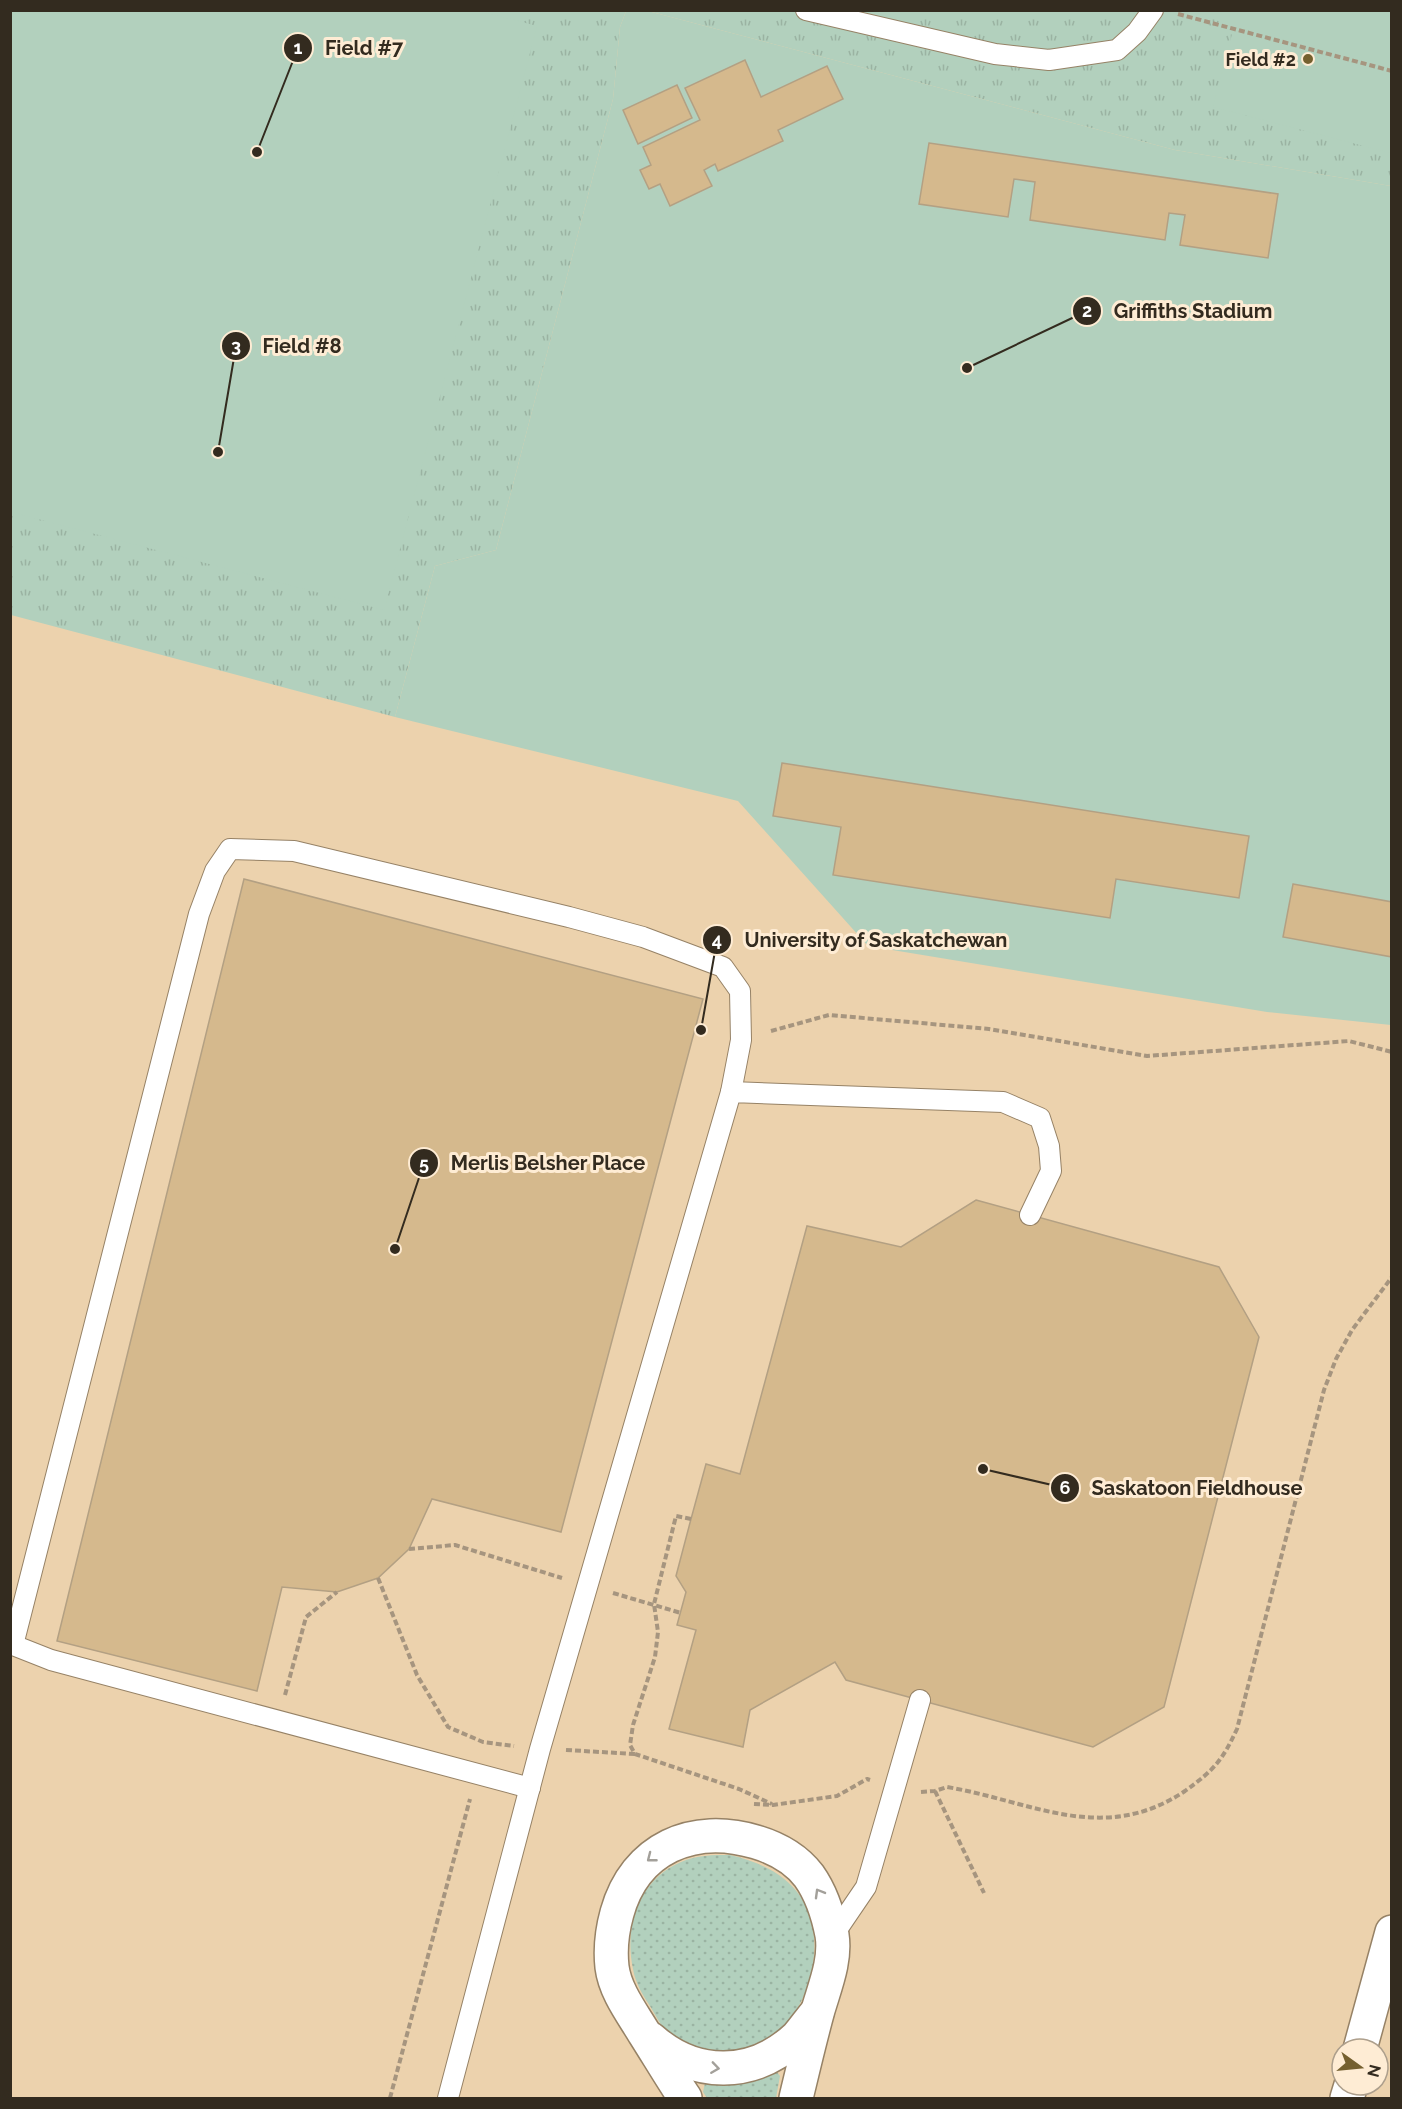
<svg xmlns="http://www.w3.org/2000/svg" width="1402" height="2109" font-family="Raleway,sans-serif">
	<defs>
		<pattern id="grass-dots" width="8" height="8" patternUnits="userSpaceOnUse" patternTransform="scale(1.5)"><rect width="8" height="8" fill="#b2d0bd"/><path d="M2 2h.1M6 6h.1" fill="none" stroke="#9ab3a2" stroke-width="1.8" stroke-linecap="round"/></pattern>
		<pattern id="park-tufts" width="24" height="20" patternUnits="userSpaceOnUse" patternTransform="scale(1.5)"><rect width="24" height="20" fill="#b2d0bd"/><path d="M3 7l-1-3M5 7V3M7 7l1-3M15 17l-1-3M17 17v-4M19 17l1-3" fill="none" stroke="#9ab3a2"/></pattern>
	</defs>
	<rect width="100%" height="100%" fill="#f4dec0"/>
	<path fill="#ecd2ad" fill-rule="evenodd" d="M11,11H1391V2098H11ZM1342,2049H1378V2085H1342Z"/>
	<g fill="url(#grass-dots)">
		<path d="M730,1855C787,1868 822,1901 813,1964C810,1983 803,2002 791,2018C778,2036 757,2050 735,2052C728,2053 719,2055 712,2054C707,2054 700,2050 695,2048C688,2045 680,2043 674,2039C663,2030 657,2018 650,2006C643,1996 635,1982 633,1969C624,1927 638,1880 681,1862C696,1855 713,1855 730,1855Z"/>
		<polygon points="771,2071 777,2072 780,2076 776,2098 707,2098 703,2092 705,2083"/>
	</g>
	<g fill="url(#park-tufts)">
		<polygon points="10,11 626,11 620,27 613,99 496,550 435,566 395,717 11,615"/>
		<polygon points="648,11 1391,11 1391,186 1175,150"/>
	</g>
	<g fill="#b2d0bd">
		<polygon points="480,11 537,26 384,610 11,512 11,11"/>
		<polygon points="626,11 648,11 1175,150 1391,186 1391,1025 1267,1012 868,946 738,801 395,717 435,566 496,550 613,99 620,27"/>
		<polygon points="1238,11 1391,11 1391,153 1213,107"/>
	</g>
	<g fill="#d5b98d" stroke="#b3a083" stroke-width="1.5">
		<polygon points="745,60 761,97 827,66 843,99 778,130 783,141 718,171 715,164 704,170 712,186 670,206 660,184 649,189 640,170 651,165 643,147 700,120 685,88"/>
		<polygon points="677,85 692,118 638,144 623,110"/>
		<polygon points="929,143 1278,194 1268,258 1180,245 1185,215 1169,213 1165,240 1030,220 1035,182 1014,179 1008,217 919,204"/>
		<polygon points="782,763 1249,836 1239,898 1116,879 1110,918 833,875 841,827 773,816"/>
		<polygon points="244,879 703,999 561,1532 432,1499 409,1549 378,1578 337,1592 282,1587 257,1691 57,1641"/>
		<polygon points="1293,884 1392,902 1392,957 1283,937"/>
		<polygon points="976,1200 1219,1267 1259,1337 1164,1707 1093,1747 846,1680 835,1662 750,1710 743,1747 669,1729 696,1630 677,1625 686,1592 676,1576 691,1519 706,1464 740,1474 807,1226 901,1247"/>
	</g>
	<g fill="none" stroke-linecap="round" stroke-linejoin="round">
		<defs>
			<g id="service">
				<polyline points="806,10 995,54 1049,60 1117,50 1137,32 1153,10"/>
				<polyline points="530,1788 51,1660 13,1645 199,914 215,871 230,849 294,851 569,917 643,937 723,967 740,991 741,1040 731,1092"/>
				<polyline points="832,1937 866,1887 920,1700"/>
				<polyline points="448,2098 540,1749 731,1092 1003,1102 1040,1118 1049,1146 1051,1171 1030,1215"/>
			</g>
			<g id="minor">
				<path d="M651,2039C695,2078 753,2078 797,2037C804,2029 810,2020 817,2012"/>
				<polyline points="1360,2049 1392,1932"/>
				<path d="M685,2098C671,2077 658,2055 644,2033C632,2013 615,1991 612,1967C610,1949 612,1931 617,1913C635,1848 693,1823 756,1842C776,1848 796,1859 809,1876C821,1893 828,1914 832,1935C836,1960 825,1986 818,2010C810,2039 803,2069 796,2098"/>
				<polyline points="1347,2098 1351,2085"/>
			</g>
		</defs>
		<use href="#service" stroke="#968266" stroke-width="22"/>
		<use href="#minor" stroke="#968266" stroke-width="36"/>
		<g stroke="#a6957f" stroke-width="4" stroke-dasharray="6 3" stroke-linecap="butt">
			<polyline points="1178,14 1392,71"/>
			<polyline points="771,1031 829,1015 989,1029 1147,1056 1349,1041 1392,1052"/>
			<polyline points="691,1519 676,1516 654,1604 658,1632 655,1657 633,1725 630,1745 635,1754 739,1789 772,1804"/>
			<polyline points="409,1549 455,1545 562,1578"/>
			<polyline points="378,1578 417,1675 448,1727 483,1742 514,1746"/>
			<polyline points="613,1593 681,1613"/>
			<polyline points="285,1695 306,1617 337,1592"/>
			<polyline points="566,1750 635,1754"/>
			<polyline points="935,1791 984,1893"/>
			<path d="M921,1792L935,1791L947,1787C1031,1801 1103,1846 1185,1791C1214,1770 1222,1761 1237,1729L1324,1390L1336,1359L1352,1330L1392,1277"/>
			<polyline points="754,1804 773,1805 837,1796 867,1779 870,1780"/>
			<polyline points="390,2098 470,1799"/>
		</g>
		<use href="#service" stroke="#fff" stroke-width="20"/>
		<use href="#minor" stroke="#fff" stroke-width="33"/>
	</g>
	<defs><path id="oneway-chevron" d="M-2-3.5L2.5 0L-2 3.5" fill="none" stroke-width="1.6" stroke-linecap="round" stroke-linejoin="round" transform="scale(1.5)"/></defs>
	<g stroke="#a3a09a">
		<use href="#oneway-chevron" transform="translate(651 1858) rotate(142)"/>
		<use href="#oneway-chevron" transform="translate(819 1893) rotate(-120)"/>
		<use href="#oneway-chevron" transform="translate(715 2068) rotate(8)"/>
	</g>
	<circle fill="#75602f" stroke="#feecd4" stroke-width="2" cx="1308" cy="59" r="6"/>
	<g text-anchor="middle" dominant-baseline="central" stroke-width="6" stroke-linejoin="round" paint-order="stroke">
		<g font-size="18" font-weight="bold" fill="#332b1f" stroke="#feecd4" text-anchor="end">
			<text x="1296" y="59">Field #2</text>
		</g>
	</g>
	<path fill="none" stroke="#332b1f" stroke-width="2" d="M257 152L298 48M967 368L1087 311M218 452L236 346M701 1030L717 940M395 1249L424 1163M983 1469L1065 1488"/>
	<g fill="#332b1f" stroke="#feecd4" stroke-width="2">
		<circle cx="257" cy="152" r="6"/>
		<circle cx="967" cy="368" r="6"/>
		<circle cx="218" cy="452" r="6"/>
		<circle cx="701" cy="1030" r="6"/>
		<circle cx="395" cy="1249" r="6"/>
		<circle cx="983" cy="1469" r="6"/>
		<circle cx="298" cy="48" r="15"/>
		<circle cx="1087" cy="311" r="15"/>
		<circle cx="236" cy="346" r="15"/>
		<circle cx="717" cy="940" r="15"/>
		<circle cx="424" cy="1163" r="15"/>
		<circle cx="1065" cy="1488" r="15"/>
	</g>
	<g font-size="18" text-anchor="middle" font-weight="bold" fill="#fff">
		<text x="298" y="54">1</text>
		<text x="1087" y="317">2</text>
		<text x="236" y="352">3</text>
		<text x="717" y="946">4</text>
		<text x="424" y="1170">5</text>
		<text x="1065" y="1494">6</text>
	</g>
	<g font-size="20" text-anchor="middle" font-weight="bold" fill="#332b1f" stroke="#feecd4" stroke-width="6" stroke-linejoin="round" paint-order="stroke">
		<text x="364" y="55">Field #7</text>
		<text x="1193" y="318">Griffiths Stadium</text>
		<text x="302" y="353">Field #8</text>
		<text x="876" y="947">University of Saskatchewan</text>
		<text x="548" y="1170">Merlis Belsher Place</text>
		<text x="1197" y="1495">Saskatoon Fieldhouse</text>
	</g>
	<rect width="1402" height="2109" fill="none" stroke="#332b1f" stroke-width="24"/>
	<g transform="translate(1360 2067) rotate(105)"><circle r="28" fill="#feecd4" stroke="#ad9f8c" stroke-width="1.5"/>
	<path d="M0-4.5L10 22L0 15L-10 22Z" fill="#75602f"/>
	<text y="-9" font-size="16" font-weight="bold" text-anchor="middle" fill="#332b1f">N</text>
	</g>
</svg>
